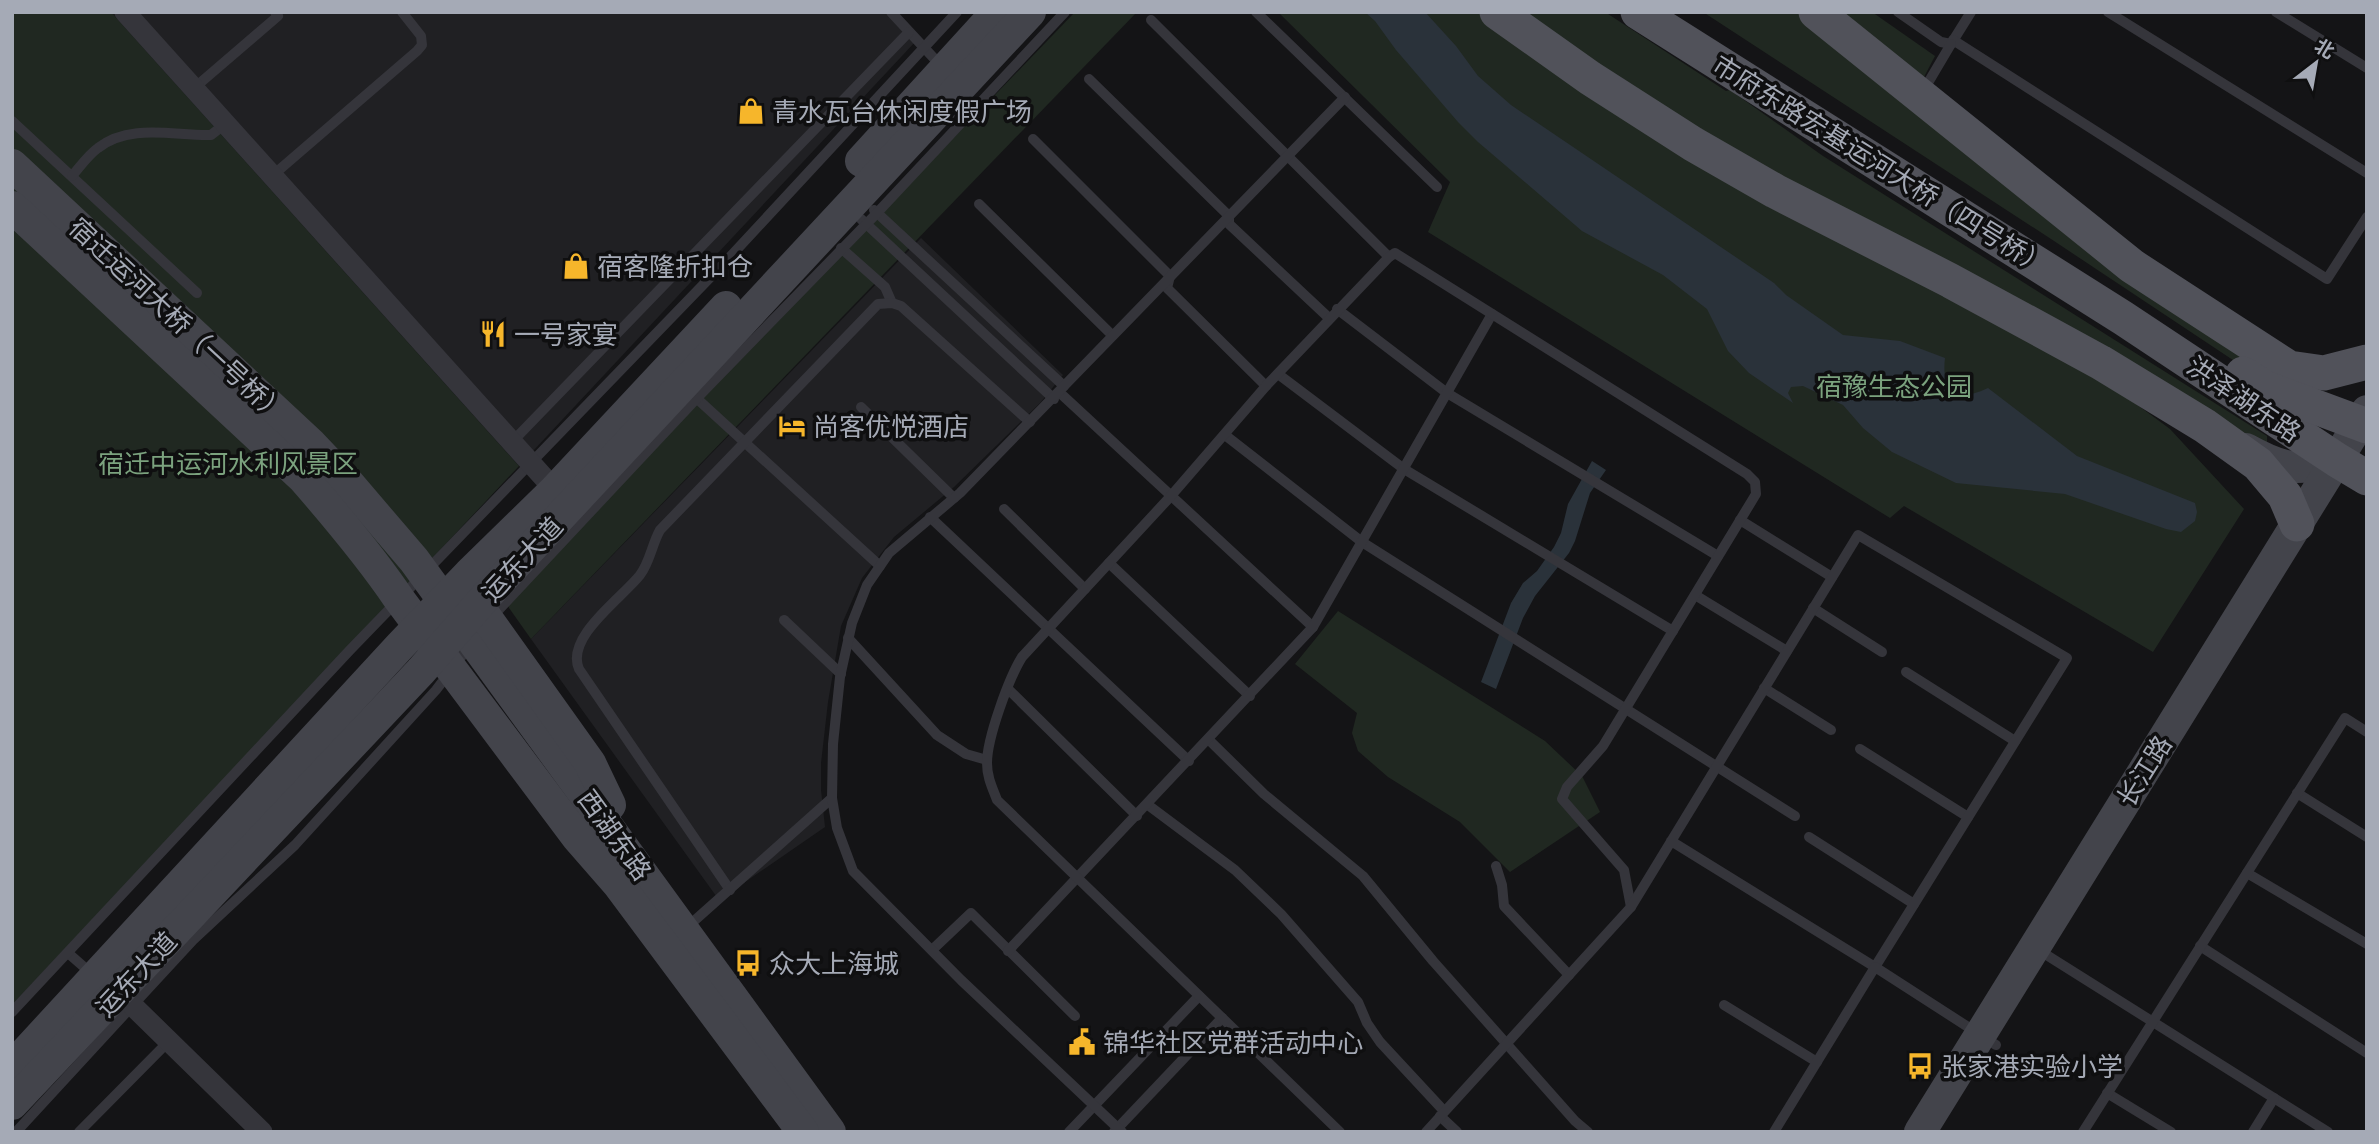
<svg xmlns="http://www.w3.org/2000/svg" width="2379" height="1144" font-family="'Titillium Web','Noto Sans SC',sans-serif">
	<rect width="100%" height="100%" fill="#141416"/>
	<g fill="#202023">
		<polygon points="111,12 886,12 915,42 519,466"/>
		<polygon points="921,238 1063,375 1040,403 954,487 894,537 862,578 841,626 828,702 821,763 821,790 825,827 719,900 531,639"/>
	</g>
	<g fill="#202821">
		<polygon points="12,12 111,12 519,466 12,1005"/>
		<polygon points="1075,12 1137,12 531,639 507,605 508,600"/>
		<polygon points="1278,12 1486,12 2086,367 2170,429 2244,509 2153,652 1904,506 1890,518 1428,232 1450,182"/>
		<polygon points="1514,12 1605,12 1726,91 1730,90 1823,156 2267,436 2267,442 2263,447 1764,177"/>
		<polygon points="1703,12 1801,12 2262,365 2269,384 2051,239"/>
		<polygon points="1834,12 1872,12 1935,56 1924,77"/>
		<polygon points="1338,611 1545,741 1582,776 1600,812 1510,872 1460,822 1388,777 1358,751 1352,733 1357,713 1295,664"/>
	</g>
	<g fill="#2a323a">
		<path d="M1365,12H1425L1456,46L1478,76L1511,105L1774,283L1786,295L1843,335L1900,341L1945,358C1941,393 1957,403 1988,388L2077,456L2195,503L2197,512L2195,521L2181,532L2166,529L2065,494L1956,483L1892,452L1863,428L1843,405L1803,386L1791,387L1788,393L1793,403L1749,373L1728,351L1707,309L1663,275L1582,231L1478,142L1458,122L1396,50L1375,21Z"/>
		<polygon points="1592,461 1606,470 1590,493 1575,541 1569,553 1535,596 1523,618 1496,689 1481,682 1511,603 1523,583 1537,571 1554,547 1561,533 1568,504"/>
	</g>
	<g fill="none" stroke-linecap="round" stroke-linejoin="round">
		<g stroke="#35353b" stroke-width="10">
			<polyline points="891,12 943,68"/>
			<polyline points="1256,12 1437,187"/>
			<polyline points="1898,12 1941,42 1951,44 1971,12"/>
			<polyline points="2108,12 2367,173"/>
			<polyline points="2276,12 2367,68"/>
			<polyline points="1151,20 1389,257"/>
			<polyline points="1953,40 2327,279 2367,217"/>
			<polyline points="1089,79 1229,216 1229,224 1329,318"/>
			<polyline points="193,89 278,16 275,12"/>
			<polyline points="1922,93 1951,44"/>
			<polyline points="12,121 197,293"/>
			<polyline points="1033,139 1170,276 1167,288 1266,386"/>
			<path d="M72,176C80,167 88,155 98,148C130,123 174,136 211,135L225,124"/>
			<polyline points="272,176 417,51 422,45 421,36 402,12"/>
			<polyline points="979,204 1112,335"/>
			<polyline points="874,210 1064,386"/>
			<polyline points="861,219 1054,399"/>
			<polyline points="841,248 885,287 892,303"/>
			<polyline points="1337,309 1447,393 1718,556"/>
			<polyline points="1278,374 1404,469 1673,631"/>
			<polyline points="1059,392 1313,627"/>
			<polyline points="693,395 880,566"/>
			<polyline points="861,407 954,498"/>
			<polyline points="1225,435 1362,542 1795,816"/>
			<polyline points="512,442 909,32"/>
			<polyline points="1004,509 1085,589"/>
			<polyline points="930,517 1189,761"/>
			<polyline points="1740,520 1832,577"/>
			<polyline points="1109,563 1250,696"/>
			<polyline points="1695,595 1787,651"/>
			<polyline points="1813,608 1882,652"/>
			<polyline points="492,617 697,398 877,213 1065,12"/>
			<polyline points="784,620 841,674"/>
			<polyline points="848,638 937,735 966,754 987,760"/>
			<polyline points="1906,672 2015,741"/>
			<polyline points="1764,688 1831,730"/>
			<polyline points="1008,689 1137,816"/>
			<polyline points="1209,740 1264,794 1363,876 1433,961 1575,1121 1588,1132"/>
			<polyline points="1860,749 1968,817"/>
			<polyline points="2297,793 2367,837"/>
			<polyline points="1148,805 1235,870 1281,914 1358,1002 1367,1023 1380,1042 1444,1111"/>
			<polyline points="1809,837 1914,904"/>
			<polyline points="1496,866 1502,885 1504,906 1569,975"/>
			<polyline points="2247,873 2367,944"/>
			<path d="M730,890L579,669C565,637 622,598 640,575C650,562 652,544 660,530L878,304L892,303L901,306L1030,422"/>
			<polyline points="685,929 832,798"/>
			<polyline points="2200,946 2367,1053"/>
			<polyline points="2037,949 2328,1132"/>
			<polyline points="932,950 971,913 1075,1016"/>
			<polyline points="1008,951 1313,627 1492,314"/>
			<polyline points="68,953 92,974"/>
			<polyline points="1724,1005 1817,1062"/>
			<polyline points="12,1012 350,650 729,258 957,12"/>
			<polyline points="2107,1093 2171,1132"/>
			<polyline points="1440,1116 1457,1132"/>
			<polyline points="16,1132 193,940 295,845 436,690 471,644"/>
			<polyline points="79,1132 169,1041"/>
			<polyline points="1069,1132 1199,996"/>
			<polyline points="1114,1132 1222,1018"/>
			<polyline points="1122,1132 961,980 853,871 837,828 832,798 833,744 840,677 852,623 867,585 889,553 960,493 1345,97"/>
			<path d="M1340,1132L997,800C992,787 987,777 987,763C987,738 1009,678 1022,657L1170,497L1266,386L1389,257L1395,253L1747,474L1755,482L1756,494L1603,746L1567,787L1562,799L1624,870L1631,907"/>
			<polyline points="1426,1132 1631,907 1858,535 2067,658 1875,967 1671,841"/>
			<polyline points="1774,1132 1875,967 1996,1045"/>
			<polyline points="2083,1132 2345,718 2367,732"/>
			<polyline points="2253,1132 2274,1098"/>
		</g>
		<g stroke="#35353b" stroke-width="21">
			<polyline points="125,12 555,490"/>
			<polyline points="133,1006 262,1132"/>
		</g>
		<g stroke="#43444b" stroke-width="32">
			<polyline points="861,161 997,12"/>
			<polyline points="12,165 311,444 349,484 414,560 830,1132"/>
			<path d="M12,207L303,478C337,517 370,556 399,599L577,837L618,884L803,1132"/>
			<path d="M2246,449C2284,470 2295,471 2337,460"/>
			<polyline points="478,606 590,763 610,805"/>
			<polyline points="12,1067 400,646 469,574 555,490 726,307"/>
			<polyline points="12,1104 421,671 489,593 1030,12"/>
			<polyline points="1920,1132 2367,411"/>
		</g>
		<g stroke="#51525a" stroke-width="35">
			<polyline points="1497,12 1590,78 1693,144 1775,191 1951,281 2100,362 2205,426 2258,464 2285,496 2297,524"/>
			<polyline points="1638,12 2123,318 2337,460 2367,478"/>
			<polyline points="1816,12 2132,266 2289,368 2324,373 2367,362"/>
			<polyline points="2243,374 2265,388 2367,426"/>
		</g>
	</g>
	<defs>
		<symbol id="shop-bare" viewBox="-9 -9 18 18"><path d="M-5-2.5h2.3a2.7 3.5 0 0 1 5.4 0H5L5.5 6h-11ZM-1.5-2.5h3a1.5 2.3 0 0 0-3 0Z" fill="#f6b62b" stroke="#0f0f10" stroke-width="2.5" paint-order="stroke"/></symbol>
		<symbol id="restaurant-bare" viewBox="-9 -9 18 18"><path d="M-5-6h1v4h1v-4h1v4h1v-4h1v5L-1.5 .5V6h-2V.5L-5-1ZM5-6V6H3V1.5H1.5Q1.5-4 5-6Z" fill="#f6b62b" stroke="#0f0f10" stroke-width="2.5" paint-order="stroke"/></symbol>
		<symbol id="hotel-bare" viewBox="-9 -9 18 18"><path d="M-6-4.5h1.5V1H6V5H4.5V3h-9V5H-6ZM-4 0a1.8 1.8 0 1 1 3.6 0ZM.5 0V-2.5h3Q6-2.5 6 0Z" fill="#f6b62b" stroke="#0f0f10" stroke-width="2.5" paint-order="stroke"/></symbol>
		<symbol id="bus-bare" viewBox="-9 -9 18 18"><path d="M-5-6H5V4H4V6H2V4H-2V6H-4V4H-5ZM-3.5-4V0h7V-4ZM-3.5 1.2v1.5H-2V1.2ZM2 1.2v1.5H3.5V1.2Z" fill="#f6b62b" stroke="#0f0f10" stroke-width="2.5" paint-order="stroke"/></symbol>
		<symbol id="civic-bare" viewBox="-9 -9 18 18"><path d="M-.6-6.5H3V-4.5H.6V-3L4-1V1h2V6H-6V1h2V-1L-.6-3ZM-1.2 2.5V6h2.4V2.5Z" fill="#f6b62b" stroke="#0f0f10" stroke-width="2.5" paint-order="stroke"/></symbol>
	</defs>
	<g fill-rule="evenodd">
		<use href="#shop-bare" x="732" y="92" width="38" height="38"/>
		<use href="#shop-bare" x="557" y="247" width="38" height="38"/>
		<use href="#restaurant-bare" x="474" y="315" width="38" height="38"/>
		<use href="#hotel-bare" x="773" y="407" width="38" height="38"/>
		<use href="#bus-bare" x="729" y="944" width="38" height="38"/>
		<use href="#civic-bare" x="1063" y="1023" width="38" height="38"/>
		<use href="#bus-bare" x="1901" y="1047" width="38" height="38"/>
	</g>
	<g text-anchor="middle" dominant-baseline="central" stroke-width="7" stroke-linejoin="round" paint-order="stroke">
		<g font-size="26" fill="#a5aab6" stroke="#0f0f10" text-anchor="start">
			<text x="772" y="111">青水瓦台休闲度假广场</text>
			<text x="597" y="266">宿客隆折扣仓</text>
			<text x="514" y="334">一号家宴</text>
			<text x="813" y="426">尚客优悦酒店</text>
			<text x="769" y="963">众大上海城</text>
			<text x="1103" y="1042">锦华社区党群活动中心</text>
			<text x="1941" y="1066">张家港实验小学</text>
		</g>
		<g font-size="26" fill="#a5aab6" stroke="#0f0f10">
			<text transform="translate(1881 165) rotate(32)">市府东路宏基运河大桥（四号桥）</text>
			<text transform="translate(178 320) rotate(43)">宿迁运河大桥（一号桥）</text>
			<text transform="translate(2244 399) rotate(34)">洪泽湖东路</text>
			<text transform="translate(522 559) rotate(-47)">运东大道</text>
			<text transform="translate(2144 771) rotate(-58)">长江路</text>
			<text transform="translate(615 835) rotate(54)">西湖东路</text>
			<text transform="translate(136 974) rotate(-47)">运东大道</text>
		</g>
		<g font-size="26" fill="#7ba27e" stroke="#0f0f10">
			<text x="1894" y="386">宿豫生态公园</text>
			<text x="228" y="463">宿迁中运河水利风景区</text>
		</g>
	</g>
	<rect width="2379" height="1144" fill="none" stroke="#a5aab6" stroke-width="28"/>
	<g transform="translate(2316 63) rotate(31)" stroke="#0f0f10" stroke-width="5" paint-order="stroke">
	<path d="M0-5L12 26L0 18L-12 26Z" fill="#a5aab6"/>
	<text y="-10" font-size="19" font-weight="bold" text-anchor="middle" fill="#a5aab6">北</text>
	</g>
</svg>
